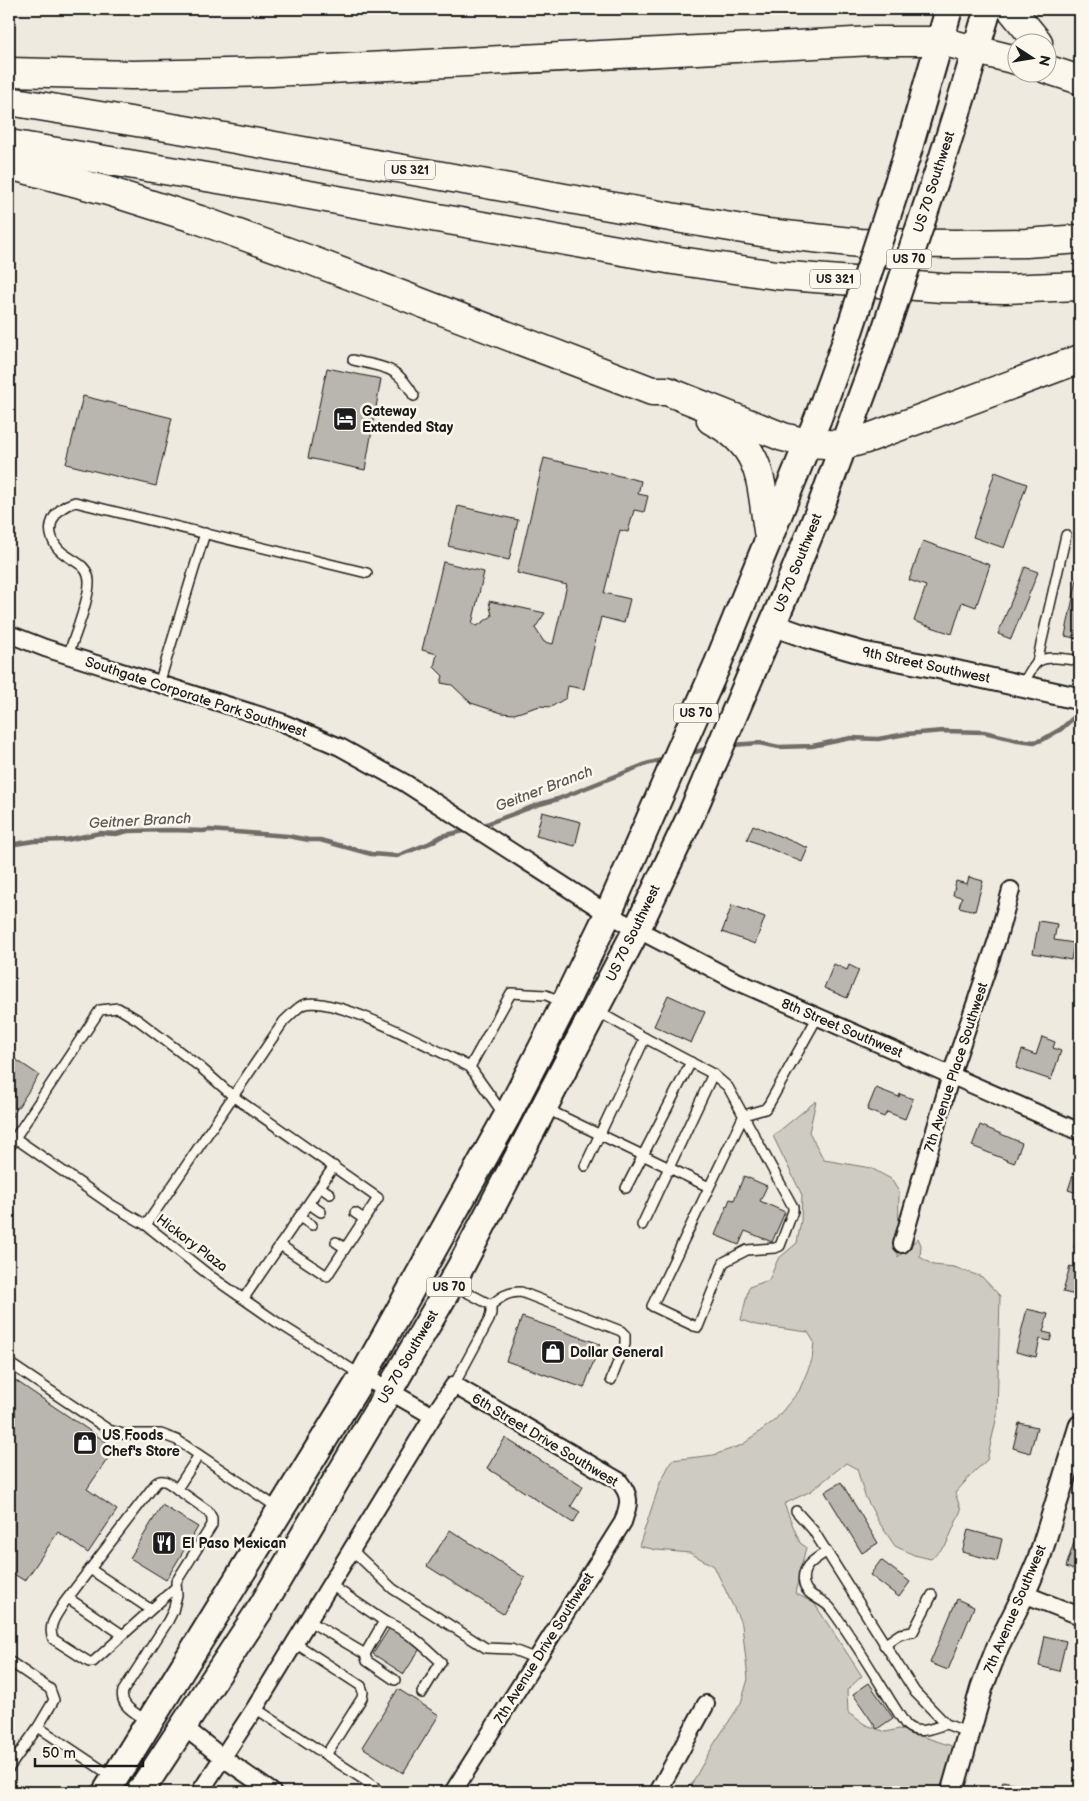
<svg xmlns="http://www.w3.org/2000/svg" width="1089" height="1801" font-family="'Balsamiq Sans',sans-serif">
	<rect width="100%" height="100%" fill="#eeeadf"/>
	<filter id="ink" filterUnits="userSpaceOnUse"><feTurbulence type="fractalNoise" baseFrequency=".02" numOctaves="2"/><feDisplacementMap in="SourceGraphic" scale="10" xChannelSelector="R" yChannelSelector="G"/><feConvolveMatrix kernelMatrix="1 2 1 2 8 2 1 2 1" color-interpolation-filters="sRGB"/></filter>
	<g filter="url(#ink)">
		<polygon fill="#ceccc2" stroke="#75746f" points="816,1101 809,1132 824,1160 871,1168 891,1179 899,1192 898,1257 918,1238 921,1245 920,1257 933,1265 954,1267 982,1277 1000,1296 997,1416 987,1460 974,1472 955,1493 961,1510 946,1545 931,1559 914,1555 895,1546 878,1521 865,1496 857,1469 846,1463 811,1491 784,1504 800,1543 806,1547 795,1593 814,1603 862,1676 847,1690 848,1713 866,1725 886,1732 899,1729 955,1747 943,1792 687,1792 714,1744 741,1703 748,1679 742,1625 714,1566 690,1553 657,1550 639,1546 660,1483 672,1460 714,1455 742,1445 775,1420 799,1391 812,1360 814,1342 808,1332 756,1325 741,1320 749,1287 769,1280 778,1259 797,1243 801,1221 802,1195 773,1136"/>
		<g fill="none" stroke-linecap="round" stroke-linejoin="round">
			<g stroke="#6f6d69" stroke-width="4.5">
				<polyline points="732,745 759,743 779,747 812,746 851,738 878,739 906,734 944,731 984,732 1018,740 1034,742 1042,740 1061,729 1080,712"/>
				<polyline points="688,754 709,748"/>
				<polyline points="481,826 540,804 558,799 646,764 666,759"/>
				<polyline points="9,845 34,841 66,840 100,833 116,834 128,831 171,830 203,831 209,830 288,836 309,840 320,840 371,854 397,856 430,843 442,836 468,830"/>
			</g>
		</g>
		<g fill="#b9b6af" stroke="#1c1c1c">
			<polygon points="327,368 381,379 365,470 308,458"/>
			<polygon points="83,396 172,418 156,486 66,464"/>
			<polygon points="544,458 641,481 638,494 648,496 644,512 634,510 628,532 620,530 604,593 630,599 624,623 601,617 584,689 568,686 566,698 551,707 540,706 514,714 502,713 471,703 452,685 441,683 443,676 434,667 437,654 422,650 443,562 484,572 472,624 477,626 492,616 489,601 545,613 535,628 544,642 553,644 567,585 517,573"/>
			<polygon points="995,472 1027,484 1004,548 973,537"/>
			<polygon points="458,506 518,520 509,560 448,546"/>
			<polygon points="923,541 990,565 976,607 962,602 952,634 914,621 926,586 909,580"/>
			<polygon points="1080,565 1080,639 1065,636"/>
			<polygon points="1025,567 1038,572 1011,639 998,634"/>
			<polygon points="542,812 581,822 575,846 536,836"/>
			<polygon points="753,825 808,848 802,862 747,839"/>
			<polygon points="969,877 983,881 975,911 959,907 962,897 953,895 956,881 967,884"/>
			<polygon points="732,905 765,917 755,944 722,932"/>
			<polygon points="1039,921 1057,924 1054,940 1074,943 1071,960 1033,953"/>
			<polygon points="834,964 847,970 849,965 859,970 847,998 824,988"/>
			<polygon points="668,995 705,1012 691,1043 654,1026"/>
			<polygon points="1042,1037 1055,1042 1053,1048 1061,1051 1051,1080 1016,1068 1022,1050 1036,1055"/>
			<polygon points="9,1055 39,1075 9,1121"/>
			<polygon points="876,1088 899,1097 900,1094 913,1099 905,1119 887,1112 884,1117 867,1110"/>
			<polygon points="980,1125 1022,1143 1014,1163 972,1146"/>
			<polygon points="1074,1172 1080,1174 1080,1194 1068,1190"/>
			<polygon points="744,1176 767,1186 760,1201 785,1212 772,1242 745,1231 739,1245 715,1235 730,1199 734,1200"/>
			<polygon points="1078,1230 1080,1230 1080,1249 1074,1248"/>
			<polygon points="1070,1266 1077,1268 1077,1270 1080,1271 1080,1296 1063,1292"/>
			<polygon points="1027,1309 1048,1314 1043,1332 1052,1334 1050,1341 1040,1339 1036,1357 1016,1352"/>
			<polygon points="522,1317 600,1344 584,1388 506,1361"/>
			<polygon points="9,1376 115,1448 87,1489 117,1510 88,1553 58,1532 25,1581 9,1571"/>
			<polygon points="1019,1423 1037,1427 1030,1453 1013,1448"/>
			<polygon points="505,1438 583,1487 571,1506 580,1512 573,1523 487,1468"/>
			<polygon points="841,1482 878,1543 862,1553 825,1492"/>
			<polygon points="162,1505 198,1527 166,1580 130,1558"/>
			<polygon points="450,1530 525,1578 503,1614 427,1566"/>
			<polygon points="968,1530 1002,1539 997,1561 962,1552"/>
			<polygon points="1075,1539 1080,1541 1080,1572 1066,1567"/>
			<polygon points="881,1560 910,1582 899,1597 870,1575"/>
			<polygon points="957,1599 974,1607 948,1670 930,1663"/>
			<polygon points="390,1627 421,1647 404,1674 373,1654"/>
			<polygon points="1045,1636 1066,1641 1059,1671 1039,1666"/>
			<polygon points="869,1683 893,1718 877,1729 853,1694"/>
			<polygon points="398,1689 439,1715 403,1773 362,1747"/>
			<polygon points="1003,1781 1022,1785 1020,1792 1000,1792"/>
		</g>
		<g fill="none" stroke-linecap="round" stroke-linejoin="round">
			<defs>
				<g id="service">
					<path d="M353,360C384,368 397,365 414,396"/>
					<path d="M68,655C74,638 90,598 89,581C88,561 65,560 56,546C43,526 55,508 75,502L367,573"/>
					<polyline points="1037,662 1066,535"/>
					<polyline points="159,684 205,533"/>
					<path d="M1022,685C1034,667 1033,657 1056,658C1065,659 1072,659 1080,661"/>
					<polyline points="597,1011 645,1038"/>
					<polyline points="547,1106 557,1114 709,1187"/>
					<polyline points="504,1115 470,1067 511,993 546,995 562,1002"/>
					<polyline points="15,1138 100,1010 118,1008 138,1020 200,1067 234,1097 378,1198 327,1276 280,1245"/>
					<polyline points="9,1148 15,1138 110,1204 146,1225 209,1275 278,1323 361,1375"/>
					<polyline points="585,1166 645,1038 713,1074 728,1087 793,1207 793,1211 780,1246 775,1248 747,1250 724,1262 698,1327 694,1326 652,1306 744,1115 765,1109 769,1104 817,1018"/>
					<polyline points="320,1187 330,1194"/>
					<polyline points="626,1188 691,1062"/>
					<polyline points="309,1204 321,1212"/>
					<polyline points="355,1213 364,1219"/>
					<polyline points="299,1217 312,1225"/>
					<path d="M146,1225L284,1021C290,1016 298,1006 305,1004C338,996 437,1051 470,1067"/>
					<polyline points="642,1225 713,1074"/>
					<polyline points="336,1242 345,1248"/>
					<polyline points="453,1285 491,1305 491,1313 489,1320 454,1385"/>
					<polyline points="244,1298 334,1166"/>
					<path d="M491,1305C501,1297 507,1292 521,1292L621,1331L625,1335V1344L611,1380"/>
					<polyline points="9,1363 109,1430 123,1434 161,1434 177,1440 278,1508"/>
					<polyline points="796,1511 813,1530 915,1692 946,1724 969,1733"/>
					<polyline points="352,1550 393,1589 486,1648 511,1649 537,1659"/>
					<path d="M826,1552C814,1560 800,1567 804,1584C807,1597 824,1599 831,1609C858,1645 881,1687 906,1725C918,1736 932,1728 946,1724"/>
					<polyline points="90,1569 150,1609"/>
					<path d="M176,1587L93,1662H89L53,1639C47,1625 57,1615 64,1603L156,1483C163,1477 170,1484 177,1489"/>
					<polyline points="68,1598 123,1635"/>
					<polyline points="309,1621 365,1654 384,1621 331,1585"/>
					<path d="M384,1621C407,1630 424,1646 441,1662L422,1693"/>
					<polyline points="295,1643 361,1686 363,1692 362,1698 326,1755 375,1787 377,1792"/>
					<polyline points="884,1645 900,1634 913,1632 932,1595"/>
					<polyline points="365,1654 367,1661 395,1680"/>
					<polyline points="9,1661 50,1689 54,1700 38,1727 9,1768"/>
					<polyline points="255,1708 326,1755"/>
					<path d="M147,1721C136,1713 119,1706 123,1691L168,1621L173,1611L177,1595L176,1582L212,1525V1518L208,1511L177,1489L199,1455"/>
					<polyline points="38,1727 113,1777"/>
				</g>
				<g id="minor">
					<polyline points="9,634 45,648 281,722 340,747 405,783 608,914 734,980 1080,1132"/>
					<polyline points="902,1244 951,1075 997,940 1011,890"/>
					<polyline points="363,1376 433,1416"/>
					<polyline points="1024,1594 1080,1616"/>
					<polyline points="184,1727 223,1758 272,1792"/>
					<path d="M200,1792L255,1708L433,1416L454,1385L619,1481C632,1497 629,1504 623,1522L453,1792"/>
					<polyline points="658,1792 706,1704"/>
				</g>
				<g id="tertiary">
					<polyline points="773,625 807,637 863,653 936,667 1080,699"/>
					<polyline points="952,1792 982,1687 998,1646 1024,1594 1039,1559 1080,1426"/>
				</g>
				<g id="primary">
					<polyline points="906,158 949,9"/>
					<polyline points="939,169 963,93 988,9"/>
					<polyline points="106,1792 363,1376 506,1118 565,1003 608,914 718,663 818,418 847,338"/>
					<polyline points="140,1792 261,1608 389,1391 461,1266 637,929 692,813 782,602 821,506 879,349"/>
				</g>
				<g id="motorway">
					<polyline points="1011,9 1038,42"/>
					<polyline points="1046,69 1080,80"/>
					<polyline points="9,72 132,75 271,72 873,41 940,41 1016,60"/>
					<polyline points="9,101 185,130 676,218 767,233 860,243 955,244 1026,243 1080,239"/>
					<polyline points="9,144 248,184 673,260 776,275 942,288 1005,289 1080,286"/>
					<polyline points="9,165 108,191 200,220 310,260 652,391 667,391 783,437 808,443 844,445 866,439 1080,359"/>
					<path d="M711,420C766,447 760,486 769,537"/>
				</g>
			</defs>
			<use href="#service" stroke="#1c1c1c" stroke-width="12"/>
			<use href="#minor" stroke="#1c1c1c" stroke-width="20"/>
			<use href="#tertiary" stroke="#1c1c1c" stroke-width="25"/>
			<use href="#primary" stroke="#1c1c1c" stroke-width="30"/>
			<use href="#motorway" stroke="#1c1c1c" stroke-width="31"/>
			<use href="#service" stroke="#fbf7ec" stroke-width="9"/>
			<use href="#minor" stroke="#fbf7ec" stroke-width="16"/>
			<use href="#tertiary" stroke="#fbf7ec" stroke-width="21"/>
			<use href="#primary" stroke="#fbf7ec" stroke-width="26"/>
			<use href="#motorway" stroke="#fbf7ec" stroke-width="28"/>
			<defs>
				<g id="primary-bridge">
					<polyline points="847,338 906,158"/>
					<polyline points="879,349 939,169"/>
				</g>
			</defs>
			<use href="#primary-bridge" stroke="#1c1c1c" stroke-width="30" stroke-linecap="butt"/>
			<use href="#primary-bridge" stroke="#fbf7ec" stroke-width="26"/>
		</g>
	</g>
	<defs>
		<symbol id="hotel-square" viewBox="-11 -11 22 22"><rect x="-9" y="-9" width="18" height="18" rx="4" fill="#1c1c1c" stroke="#fbf7ec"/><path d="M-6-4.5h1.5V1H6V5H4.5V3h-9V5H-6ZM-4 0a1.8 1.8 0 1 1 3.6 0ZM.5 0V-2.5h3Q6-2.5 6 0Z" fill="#fff"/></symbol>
		<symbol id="shop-square" viewBox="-11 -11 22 22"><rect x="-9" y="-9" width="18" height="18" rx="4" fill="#1c1c1c" stroke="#fbf7ec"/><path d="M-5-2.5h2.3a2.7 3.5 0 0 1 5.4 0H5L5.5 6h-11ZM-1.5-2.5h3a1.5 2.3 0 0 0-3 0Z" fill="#fff"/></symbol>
		<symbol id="restaurant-square" viewBox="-11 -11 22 22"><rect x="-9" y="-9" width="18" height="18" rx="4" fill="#1c1c1c" stroke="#fbf7ec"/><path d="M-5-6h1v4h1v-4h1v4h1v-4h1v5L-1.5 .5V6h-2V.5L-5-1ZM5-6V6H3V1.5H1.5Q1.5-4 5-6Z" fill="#fff"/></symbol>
	</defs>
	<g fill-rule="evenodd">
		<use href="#hotel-square" x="331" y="405" width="28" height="28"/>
		<use href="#shop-square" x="539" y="1338" width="28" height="28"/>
		<use href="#shop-square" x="71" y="1429" width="28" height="28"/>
		<use href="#restaurant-square" x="150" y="1529" width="28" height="28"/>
	</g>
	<g text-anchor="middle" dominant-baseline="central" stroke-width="5" stroke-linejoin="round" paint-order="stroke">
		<g fill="#fbf7ec" stroke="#5f5e5a" stroke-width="1">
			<rect x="385" y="160.5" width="50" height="19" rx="4"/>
			<rect x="886.5" y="249.5" width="45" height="19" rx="4"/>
			<rect x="810" y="269.5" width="50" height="19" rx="4"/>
			<rect x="673.5" y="703.5" width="45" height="19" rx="4"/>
			<rect x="426.5" y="1277.5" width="45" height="19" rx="4"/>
		</g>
		<g font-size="12" font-weight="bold" fill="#1c1c1c">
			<text x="410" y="170">US 321</text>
			<text x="909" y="259">US 70</text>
			<text x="835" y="279">US 321</text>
			<text x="696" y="713">US 70</text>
			<text x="449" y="1287">US 70</text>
		</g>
		<g font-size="14" fill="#1c1c1c" stroke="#fbf7ec">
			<text transform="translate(934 182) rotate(-72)">US 70 Southwest</text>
			<text transform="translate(798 563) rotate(-68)">US 70 Southwest</text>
			<text transform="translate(926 665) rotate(12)">9th Street Southwest</text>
			<text transform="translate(196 697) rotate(18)">Southgate Corporate Park Southwest</text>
			<text transform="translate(633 933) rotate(-64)">US 70 Southwest</text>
			<text transform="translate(842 1028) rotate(23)">8th Street Southwest</text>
			<text transform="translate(956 1067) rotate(-72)">7th Avenue Place Southwest</text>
			<text transform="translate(192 1243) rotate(37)">Hickory Plaza</text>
			<text transform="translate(408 1357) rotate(-60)">US 70 Southwest</text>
			<text transform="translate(545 1440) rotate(31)">6th Street Drive Southwest</text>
			<text transform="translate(1015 1609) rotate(-67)">7th Avenue Southwest</text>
			<text transform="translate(544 1648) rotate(-58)">7th Avenue Drive Southwest</text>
		</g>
		<g font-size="14" font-weight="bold" fill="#1c1c1c" stroke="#fbf7ec" text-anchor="start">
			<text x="362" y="411">Gateway<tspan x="362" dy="16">Extended Stay</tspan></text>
			<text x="570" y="1352">Dollar General</text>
			<text x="102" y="1435">US Foods<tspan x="102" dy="16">Chef's Store</tspan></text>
			<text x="182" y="1543">El Paso Mexican</text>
		</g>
		<g font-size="15" font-style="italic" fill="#5a5956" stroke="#fbf7ec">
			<text transform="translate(544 789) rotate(-21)">Geitner Branch</text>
			<text transform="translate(140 821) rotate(-3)">Geitner Branch</text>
		</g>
	</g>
	<rect width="1089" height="1801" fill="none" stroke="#fbf7ec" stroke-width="30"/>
	<rect x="15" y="15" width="1059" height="1771" fill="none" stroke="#1c1c1c" stroke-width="2" filter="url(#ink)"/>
	<g transform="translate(1032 58) rotate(102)"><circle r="24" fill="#fbf7ec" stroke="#a29f99"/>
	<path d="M0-4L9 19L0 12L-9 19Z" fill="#1c1c1c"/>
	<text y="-8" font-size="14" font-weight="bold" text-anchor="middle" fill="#1c1c1c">N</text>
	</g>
	<path d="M35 1758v8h108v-8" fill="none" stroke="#1c1c1c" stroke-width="2.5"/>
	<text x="42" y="1758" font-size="15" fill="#1c1c1c" stroke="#fbf7ec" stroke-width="4" paint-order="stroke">50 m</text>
</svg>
